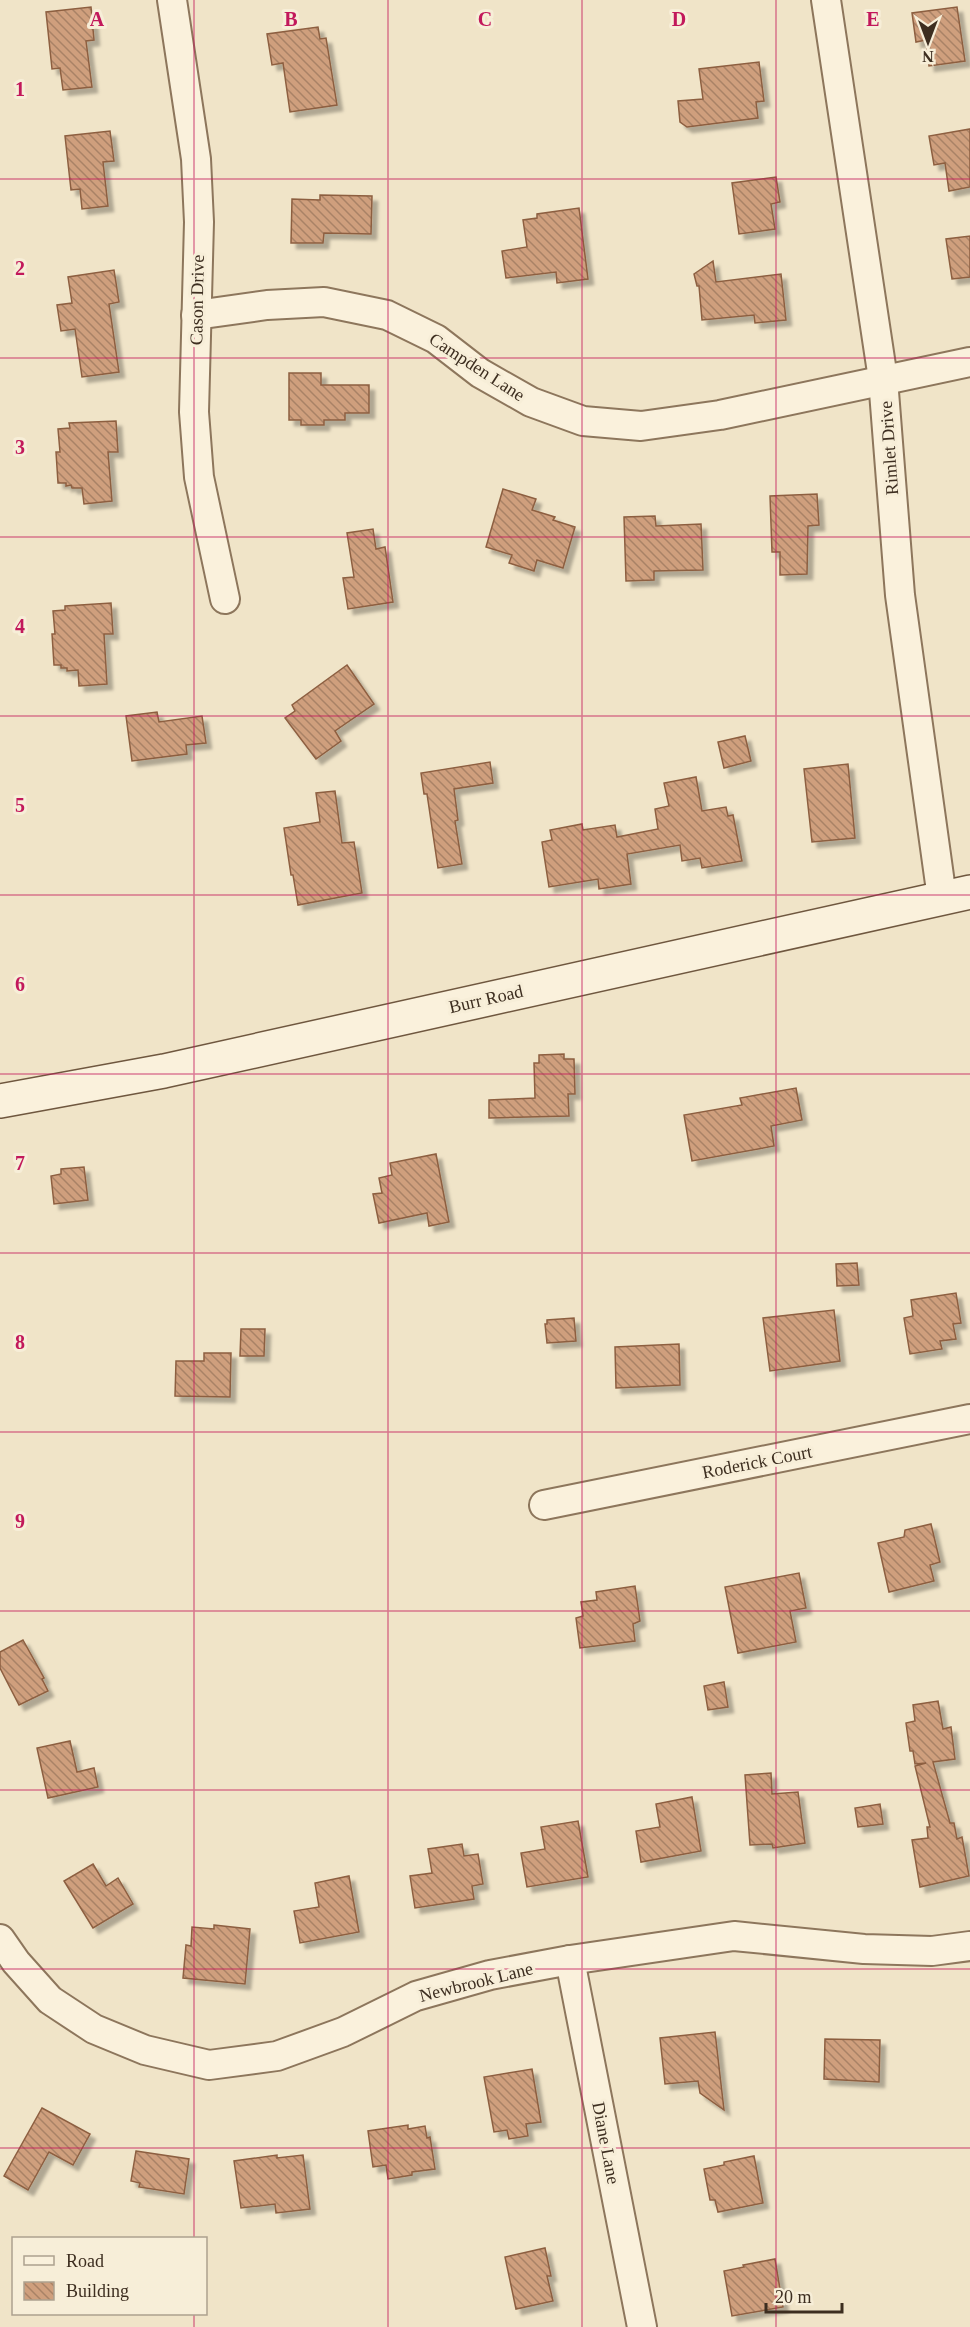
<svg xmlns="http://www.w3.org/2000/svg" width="970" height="2327" font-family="Georgia,serif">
	<defs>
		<pattern id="building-back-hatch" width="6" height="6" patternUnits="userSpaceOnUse" patternTransform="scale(1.5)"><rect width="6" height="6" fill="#cf9f7d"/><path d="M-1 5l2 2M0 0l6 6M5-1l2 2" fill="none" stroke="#a98266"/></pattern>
		<filter id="shadow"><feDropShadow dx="5.5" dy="5.5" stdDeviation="1.5" flood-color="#0004"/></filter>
	</defs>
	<rect width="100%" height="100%" fill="#f0e4c8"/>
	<g fill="url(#building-back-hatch)" stroke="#8d5f41" stroke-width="1.5" filter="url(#shadow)">
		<polygon points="91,7 94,40 86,41 92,87 63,90 60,68 52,69 46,12"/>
		<polygon points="957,7 965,61 929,66 926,40 916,42 912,13"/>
		<polygon points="318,27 320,39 326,38 337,105 290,112 283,63 272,65 267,34"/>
		<polygon points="759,62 764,101 756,102 758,118 687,127 680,122 678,101 703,99 699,69"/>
		<polygon points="970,129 970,187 949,191 945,163 934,165 929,136"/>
		<polygon points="110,131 114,161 103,162 108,206 82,209 80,189 71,190 65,136"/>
		<polygon points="776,177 780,202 771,204 775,229 739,234 732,183"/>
		<polygon points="320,195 372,196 371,234 324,233 323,243 291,243 292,199 320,200"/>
		<polygon points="579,208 588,279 557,283 556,272 506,278 502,251 527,247 523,220 537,218 537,214"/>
		<polygon points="970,236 970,277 952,279 946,239"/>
		<polygon points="713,261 716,282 781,274 786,320 755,323 754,315 702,320 699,286 697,286 694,274"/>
		<polygon points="114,270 119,302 109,304 119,372 82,377 75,329 61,331 57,305 72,303 68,277"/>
		<polygon points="289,373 321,373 321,385 369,385 369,413 345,413 345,420 324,420 324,425 301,425 301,420 289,420"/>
		<polygon points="116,421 118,452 108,452 112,501 84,504 82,488 72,488 71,485 66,486 66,483 58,483 56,452 60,452 58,429 70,428 69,423"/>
		<polygon points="503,489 536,499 532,510 555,517 553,520 575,527 563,568 537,560 534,571 509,563 512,555 486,547"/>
		<polygon points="817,494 819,525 808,526 807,574 780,575 780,552 772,552 770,496"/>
		<polygon points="655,516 656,526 701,524 703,570 654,571 654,580 626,581 624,517"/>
		<polygon points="373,529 376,549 385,547 393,602 348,609 343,578 354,577 347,533"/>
		<polygon points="111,603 113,634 104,634 107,684 79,686 78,670 67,671 67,668 61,668 61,665 54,665 52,634 55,634 53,611 65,610 65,606"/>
		<polygon points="347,665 374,704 335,731 341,741 316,759 285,718 295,711 292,705"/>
		<polygon points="157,712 159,722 202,716 206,743 186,745 187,754 132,761 126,716"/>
		<polygon points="745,736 751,761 724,768 718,742"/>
		<polygon points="490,762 493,783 454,789 458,820 455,821 462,864 438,868 427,794 424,794 421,773"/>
		<polygon points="848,764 855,838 812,842 804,769"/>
		<polygon points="696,777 702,811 726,807 728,816 733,815 742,861 702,868 700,858 682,861 680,845 627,854 631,884 599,889 598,879 549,887 542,842 552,840 550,830 582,824 583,830 615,825 617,837 658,829 655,809 669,806 664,783"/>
		<polygon points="335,791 342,843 354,842 362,893 298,905 293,875 291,875 284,828 320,822 316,793"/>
		<polygon points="564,1054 564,1059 574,1059 575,1094 568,1094 569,1116 489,1118 489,1100 535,1098 534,1063 539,1063 539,1055"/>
		<polygon points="796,1088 802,1120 771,1126 774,1146 692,1161 684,1115 742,1105 740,1098"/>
		<polygon points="436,1154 449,1222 429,1226 427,1213 379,1223 373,1194 382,1193 379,1178 392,1175 390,1163"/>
		<polygon points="84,1167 88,1200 54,1204 51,1176 61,1174 61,1169"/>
		<polygon points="857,1263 859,1285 837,1286 836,1264"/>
		<polygon points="956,1293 961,1323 953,1324 956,1339 940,1341 942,1349 910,1354 904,1318 913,1316 911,1300"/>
		<polygon points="834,1310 840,1361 770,1371 763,1318"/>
		<polygon points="574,1318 576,1341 547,1343 545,1324 547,1324 547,1320"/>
		<polygon points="241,1329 265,1329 264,1356 240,1356"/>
		<polygon points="679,1344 680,1385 616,1388 615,1347"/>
		<polygon points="204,1353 231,1353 230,1397 175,1396 176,1361 204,1361"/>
		<polygon points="931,1524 940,1562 930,1565 934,1581 889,1592 878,1543 904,1537 905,1530"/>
		<polygon points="799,1573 806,1608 790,1611 796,1642 738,1653 725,1587"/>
		<polygon points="635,1586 640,1621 633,1624 635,1641 580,1648 576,1618 583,1616 581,1602 597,1600 596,1592"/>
		<polygon points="23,1640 44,1678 42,1679 48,1691 19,1705 0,1668 0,1652"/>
		<polygon points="724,1682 728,1707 708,1710 704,1686"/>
		<polygon points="938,1701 943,1729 951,1727 955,1759 933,1762 950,1823 954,1823 957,1839 962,1837 969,1876 920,1887 912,1840 928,1838 927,1827 930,1827 915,1766 926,1763 915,1764 913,1751 910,1751 906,1723 915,1721 913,1705"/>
		<polygon points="70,1741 77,1772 94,1768 98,1787 48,1798 37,1748"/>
		<polygon points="771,1773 772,1794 798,1792 805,1843 773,1848 772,1844 750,1845 745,1775"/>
		<polygon points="692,1797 701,1851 641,1862 636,1831 660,1827 656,1804"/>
		<polygon points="880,1804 883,1824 858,1827 855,1808"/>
		<polygon points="578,1821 588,1877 527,1887 521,1853 545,1849 541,1827"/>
		<polygon points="462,1844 464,1856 478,1854 483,1884 472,1886 474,1899 415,1908 410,1876 432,1873 428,1849"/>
		<polygon points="93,1864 106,1886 118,1878 133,1904 93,1928 64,1881"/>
		<polygon points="349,1876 359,1932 300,1943 294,1911 319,1907 315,1883"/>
		<polygon points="214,1925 250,1929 245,1984 183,1978 186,1945 191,1946 192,1927 214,1929"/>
		<polygon points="715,2032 724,2110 700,2093 698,2081 665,2084 660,2038"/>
		<polygon points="825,2039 880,2040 879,2082 824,2079"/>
		<polygon points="532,2069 541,2122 526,2124 528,2136 509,2139 507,2130 494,2132 484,2077"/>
		<polygon points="42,2108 90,2134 73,2165 49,2152 28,2190 4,2176"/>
		<polygon points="408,2125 408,2129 425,2126 427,2138 430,2137 435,2169 412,2172 412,2175 388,2179 386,2165 373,2167 368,2131"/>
		<polygon points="136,2151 189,2159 184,2194 139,2187 140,2183 131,2181"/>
		<polygon points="277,2155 277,2158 303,2155 310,2209 276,2213 275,2204 241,2208 234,2161"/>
		<polygon points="754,2156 763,2203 718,2212 715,2200 710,2200 704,2169 724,2165 724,2162"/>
		<polygon points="545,2248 551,2276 547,2276 553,2301 516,2309 505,2257"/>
		<polygon points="775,2259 783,2307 732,2316 724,2271 744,2267 743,2265"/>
	</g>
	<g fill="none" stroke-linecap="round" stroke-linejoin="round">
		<defs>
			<g id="street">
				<polyline points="172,0 196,159 199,222 194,412 199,477 225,599"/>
				<polyline points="826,0 883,379 900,595 942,898"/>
				<polyline points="196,315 267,305 324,302 387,315 436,339 480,373 531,402 583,421 641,426 720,415 970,362"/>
				<polyline points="544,1505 970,1419"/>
				<polyline points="0,1939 16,1962 50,2000 94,2029 145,2050 209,2065 277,2056 343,2032 416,1996 490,1975 570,1960 734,1936 864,1949 932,1951 970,1946"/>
				<polyline points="570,1960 642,2327"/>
			</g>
			<polyline id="secondary" points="0,1101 164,1071 970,892"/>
		</defs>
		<use href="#street" stroke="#8d765c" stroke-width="32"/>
		<use href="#secondary" stroke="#6f573f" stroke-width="36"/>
		<use href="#street" stroke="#faf1dc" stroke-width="28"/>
		<use href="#secondary" stroke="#faf1dc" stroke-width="33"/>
	</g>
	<path fill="none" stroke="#c2185b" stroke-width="1.5" stroke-opacity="0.55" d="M194,0V2238M388,0V2327M582,0V2327M776,0V2327M0,179H970M0,358H970M0,537H970M0,716H970M0,895H970M0,1074H970M0,1253H970M0,1432H970M0,1611H970M0,1790H970M0,1969H970M0,2148H970M194,2314V2327"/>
	<g text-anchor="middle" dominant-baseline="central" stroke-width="6" stroke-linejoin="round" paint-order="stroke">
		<g font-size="18" fill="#3d2e20" stroke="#f7eed8">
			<text transform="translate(197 300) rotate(-89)">Cason Drive</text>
			<text transform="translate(477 367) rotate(33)">Campden Lane</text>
			<text transform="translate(889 448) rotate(-94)">Rimlet Drive</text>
			<text transform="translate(486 999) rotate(-13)">Burr Road</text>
			<text transform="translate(757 1462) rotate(-11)">Roderick Court</text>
			<text transform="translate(476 1982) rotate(-14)">Newbrook Lane</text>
			<text transform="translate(606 2143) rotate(79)">Diane Lane</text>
		</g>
	</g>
	<g font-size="20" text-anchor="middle" font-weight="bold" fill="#c2185b" stroke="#f7eed8" stroke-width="6" stroke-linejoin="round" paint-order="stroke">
		<text x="97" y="26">A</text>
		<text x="291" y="26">B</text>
		<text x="485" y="26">C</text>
		<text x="679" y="26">D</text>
		<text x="873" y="26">E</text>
		<text x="20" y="96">1</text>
		<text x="20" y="275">2</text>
		<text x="20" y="454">3</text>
		<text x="20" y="633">4</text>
		<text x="20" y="812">5</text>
		<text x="20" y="991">6</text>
		<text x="20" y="1170">7</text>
		<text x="20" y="1349">8</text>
		<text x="20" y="1528">9</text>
	</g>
	<rect x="12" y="2237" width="195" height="78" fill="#f7eed8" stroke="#ada18e" stroke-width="1.5"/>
	<rect x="24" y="2256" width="30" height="9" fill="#faf1dc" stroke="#ada18e" stroke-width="1.5"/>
	<text x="66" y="2267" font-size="18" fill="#3d2e20">Road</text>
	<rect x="24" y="2282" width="30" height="18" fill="url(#building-back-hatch)" stroke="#ada18e" stroke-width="1.5"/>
	<text x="66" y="2297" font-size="18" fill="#3d2e20">Building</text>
	<g transform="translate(928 42) rotate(180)" stroke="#f7eed8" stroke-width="4.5" paint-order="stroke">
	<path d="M0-4.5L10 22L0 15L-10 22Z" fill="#3d2e20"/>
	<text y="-9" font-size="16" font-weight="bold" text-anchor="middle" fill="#3d2e20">N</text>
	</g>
	<path d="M766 2303v9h76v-9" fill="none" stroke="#3d2e20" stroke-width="3"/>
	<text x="775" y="2303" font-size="18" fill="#3d2e20" stroke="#f7eed8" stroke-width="4.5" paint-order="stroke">20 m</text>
</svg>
